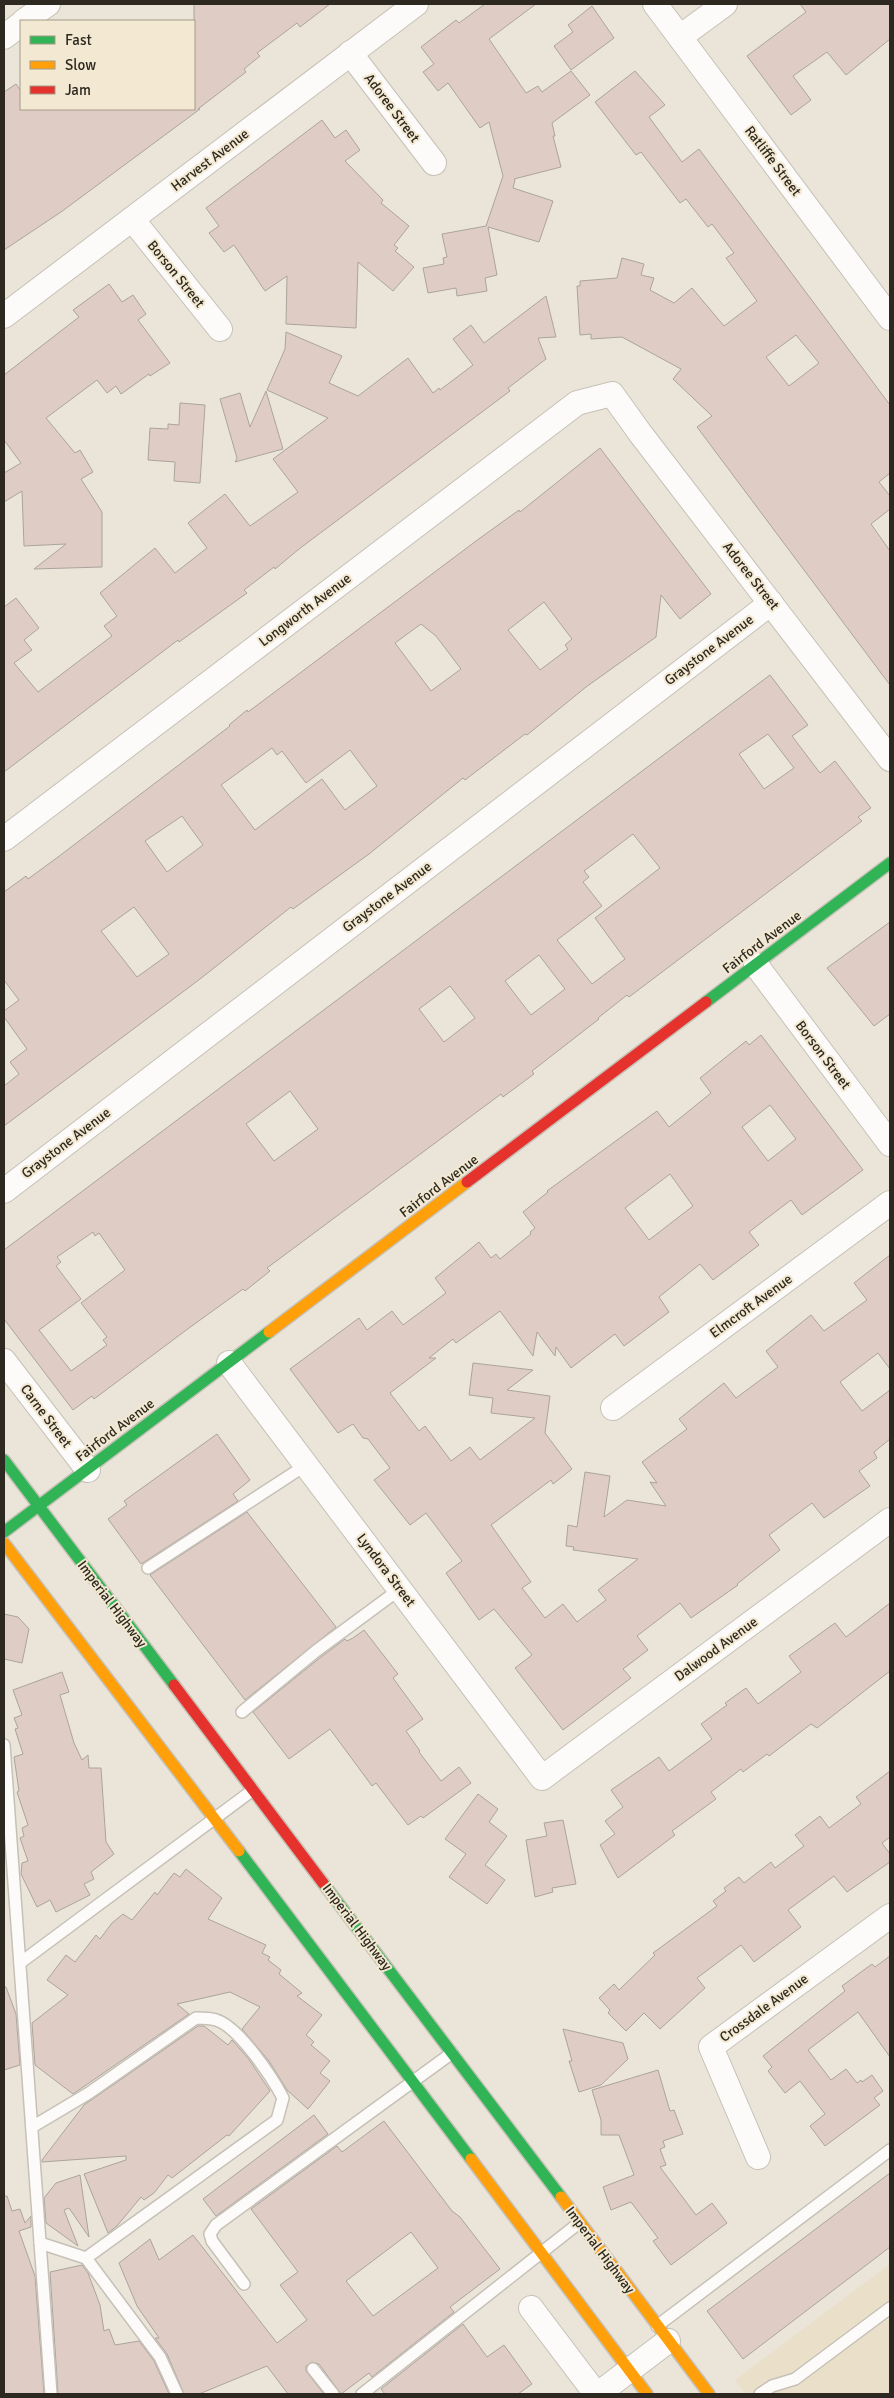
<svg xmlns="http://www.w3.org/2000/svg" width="894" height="2398" font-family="Signika,sans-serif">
	<rect width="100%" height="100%" fill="#ebe5d9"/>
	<polygon fill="#eae0ca" points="890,2264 890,2394 745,2394 735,2380"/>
	<g fill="#dfccc4" stroke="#aba49e" fill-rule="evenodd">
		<polygon points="194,4 330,4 300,27 297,23 257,53 260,56 244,69 246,72 198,109 200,109 61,212 4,250 4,92 16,84 21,91 21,109 194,109"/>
		<polygon points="485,4 536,4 489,39 526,93 538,86 542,92 571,71 590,95 552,123 555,136 553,136 561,167 514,179 515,180 513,188 553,201 539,242 488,227 497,275 485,278 487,291 457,296 456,288 428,293 423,268 444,264 443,258 447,257 442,234 486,226 503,176 489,122 480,128 448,83 438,91 423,72 434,64 421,47 456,20 459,23"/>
		<polygon points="800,4 890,4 890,39 846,75 827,52 793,76 811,100 791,115 747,56 806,12"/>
		<polygon points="592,6 614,38 571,70 554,46 573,32 568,25"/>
		<path d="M635,71L665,105L649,117L682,162L699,149L890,405V473L879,482L890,496V509L871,524L890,551V685L697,427L712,416L673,379L681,369L622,337L591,339V334L580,335L577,286H580V281L617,278L622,258L644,264L641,275L654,278L650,290L674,303L692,288L724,326L757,301L726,258L734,253L712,224L708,227L686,199L680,203L641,152L636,155L595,102ZM796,335L819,363L789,386L766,357Z"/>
		<polygon points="322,120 335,138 346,130 360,150 345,161 383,200 381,203 409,226 394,245 398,248 395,251 414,267 393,291 358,262 356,328 286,324 287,276 265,291 234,245 224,252 209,233 219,226 206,208"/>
		<polygon points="109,284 122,302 133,295 146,314 138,320 170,363 150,376 149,374 121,394 116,386 107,393 97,380 46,418 75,453 80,450 93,472 81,479 102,512 102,567 34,569 66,544 24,546 22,491 4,502 4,473 21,463 4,440 4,375 79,317 73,310"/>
		<polygon points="546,296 556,337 538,338 546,359 508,388 510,391 299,549 275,569 274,567 244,590 247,593 179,642 178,640 4,772 4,607 16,598 39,628 24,640 32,650 14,663 38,692 112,636 104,626 117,616 100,593 155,548 175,573 207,548 188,523 225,494 250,526 298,492 273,459 328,418 267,390 285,349 286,332 342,356 329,383 358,396 408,358 433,393 439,388 440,390 473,365 453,339 471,325 484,343"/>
		<polygon points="266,391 283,449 235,462 237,458 220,399 240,393 250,427"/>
		<polygon points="180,403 205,405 200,483 174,481 175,462 148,460 150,428 168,429 168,424 179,425"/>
		<path d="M600,448L711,594L680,619L661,595L656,637L586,687L527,735L525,734L465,780L463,778L369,854L293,909L291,907L200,979L4,1126V1086L19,1074L10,1062L27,1049L4,1017V1011L19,1000L4,980V892L26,876L28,879L58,857L230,726L229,725L247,710L248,712L476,541L519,510L520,512ZM544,602L572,639L565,645L568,649L540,670L508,630ZM421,624L436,636L461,669L431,691L395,643ZM272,748L277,755L282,751L306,783L350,750L377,786L345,810L322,779L255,830L221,785ZM182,816L203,845L167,872L145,841ZM134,907L169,954L137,977L101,931Z"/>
		<path d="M770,675L808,725L792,736L820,773L835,761L871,808L858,817L862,821L629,997L627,995L598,1018L599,1019L532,1071L534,1074L503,1097L501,1094L267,1268L270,1271L245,1291L243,1289L189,1328L94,1399L92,1396L73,1410L4,1319V1250ZM768,734L794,768L764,789L739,754ZM633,834L660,868L595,918L625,959L592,984L557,940L602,906L583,882L589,877L584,871ZM539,955L565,989L531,1015L505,981ZM450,986L475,1018L444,1042L419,1009ZM290,1091L318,1129L274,1161L246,1124ZM93,1232L95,1236L99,1233L125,1270L81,1303L107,1337L103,1340L107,1345L71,1371L39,1330L81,1299L56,1266L61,1262L57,1257Z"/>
		<polygon points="890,922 890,1014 874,1026 827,968"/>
		<path d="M761,1035L863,1170L802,1215L791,1200L749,1232L759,1245L713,1280L700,1264L659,1297L669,1312L624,1346L615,1334L571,1368L556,1347L555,1356L537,1332L533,1356L500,1311L456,1343L453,1339L429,1358H436L390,1393L419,1431L425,1426L451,1461L470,1447L480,1460L535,1418L491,1413L493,1398L469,1395L473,1363L533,1370L507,1390L550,1396L545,1433L572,1469L553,1484L551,1480L491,1525L531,1582L522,1588L545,1618L563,1604L577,1622L606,1600L598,1590L638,1559L573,1550L574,1547L566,1546L568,1525L577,1527L585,1472L610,1476L604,1517L627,1500L666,1506L650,1482L657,1483L642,1462L687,1429L679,1419L724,1383L736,1398L778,1367L766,1351L811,1315L824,1331L867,1300L854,1283L890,1255V1369L878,1353L840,1382L862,1411L890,1390V1439L874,1452L877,1458L859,1471L870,1486L824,1518L812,1503L769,1535L780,1550L737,1584L738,1585L691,1618L680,1603L637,1636L648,1650L623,1669L631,1678L563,1730L515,1668L532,1655L494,1609L479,1620L446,1573L462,1561L426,1513L410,1525L374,1480L390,1468L368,1439L363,1438L353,1424L338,1433L290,1369L359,1318L367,1330L392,1311L403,1325L446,1293L435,1278L479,1242L491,1258L496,1254L500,1259L531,1234L530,1232L535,1228L523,1212L548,1192L547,1191L657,1111L669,1127L711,1093L700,1078L746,1041L749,1045ZM770,1105L796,1139L768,1161L742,1127ZM670,1174L693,1206L649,1240L625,1208Z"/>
		<polygon points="217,1434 250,1480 233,1494 238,1501 141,1564 108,1519 127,1505 124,1501"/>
		<polygon points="247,1512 336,1627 245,1700 150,1575"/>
		<polygon points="890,1603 890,1671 817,1728 811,1724 769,1756 767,1754 743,1772 741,1769 711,1792 716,1799 672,1831 675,1835 618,1878 600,1845 615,1834 605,1821 623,1807 611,1790 659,1757 669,1771 712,1739 701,1724 727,1705 725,1703 746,1688 758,1704 801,1672 789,1656 835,1623 846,1637"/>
		<polygon points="4,1614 18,1617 29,1629 22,1663 4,1659"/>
		<polygon points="364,1630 398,1674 393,1678 423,1719 406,1731 420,1751 419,1752 441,1781 459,1767 471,1783 423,1818 421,1816 408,1825 376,1783 372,1786 330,1729 289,1759 253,1712 321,1657 345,1639 347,1641 353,1638"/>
		<polygon points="62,1672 69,1692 60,1695 74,1743 82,1760 88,1755 89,1768 101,1768 106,1842 114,1854 91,1872 94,1879 84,1884 90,1895 56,1912 50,1900 37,1907 21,1874 22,1863 28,1861 20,1838 24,1836 22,1828 28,1825 17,1792 19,1791 14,1757 23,1754 15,1729 18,1728 14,1718 22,1715 13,1690"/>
		<polygon points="890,1771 890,1837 882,1843 890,1854 890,1862 847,1892 834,1876 788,1910 801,1927 754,1962 741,1945 697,1978 705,1988 660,2029 644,2013 626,2031 608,2013 610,2010 599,1998 614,1984 619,1990 655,1955 653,1953 717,1906 713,1901 726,1891 724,1888 739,1877 744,1883 771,1862 775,1868 804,1846 795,1835 820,1816 829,1828 861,1804 856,1797"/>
		<polygon points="478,1794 498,1809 489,1822 507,1836 485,1865 505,1880 487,1904 449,1877 466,1854 445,1839"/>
		<polygon points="563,1820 576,1884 552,1888 553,1892 535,1897 526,1840 547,1836 544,1823"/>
		<polygon points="186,1869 222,1898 208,1919 266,1945 262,1953 270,1957 268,1960 281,1970 279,1974 302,1993 297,1996 322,2015 306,2035 314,2042 311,2045 330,2061 320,2073 330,2081 308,2109 287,2090 269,2061 242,2029 260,2007 230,1992 177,2004 189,2014 73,2094 35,2065 32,2023 68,1995 47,1980 66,1955 75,1962 96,1935 100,1939 112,1923 123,1914 132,1920 155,1892 157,1895 174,1873 180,1877"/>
		<polygon points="890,1956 890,2057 858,2012 808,2050 831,2080 846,2069 857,2083 861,2080 862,2082 872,2075 883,2091 874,2098 880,2105 825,2146 810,2126 825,2114 800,2081 785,2093 768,2071 772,2067 763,2056 845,1991 842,1986 872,1964 875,1967"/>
		<polygon points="4,1987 6,1987 16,2014 20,2065 4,2070"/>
		<polygon points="198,2026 204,2026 228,2045 232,2040 248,2058 270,2091 229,2136 227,2135 172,2178 168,2175 154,2193 144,2200 141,2197 117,2226 108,2233 84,2174 126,2160 126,2156 42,2162 42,2160 84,2105"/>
		<polygon points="563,2029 623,2043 628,2059 601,2085 579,2092 569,2061 572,2061"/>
		<polygon points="658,2070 670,2111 674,2110 683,2134 663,2141 665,2147 660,2149 666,2165 660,2167 696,2215 712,2203 727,2223 671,2265 653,2241 658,2238 631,2202 611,2210 603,2187 634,2175 619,2135 601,2135 601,2120 592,2090"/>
		<polygon points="314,2115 328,2134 216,2216 203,2199"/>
		<path d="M384,2121L452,2211L460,2217L500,2269L450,2307L454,2312L372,2377L369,2373L341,2394L319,2364L312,2362L306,2366V2371L324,2394H288L267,2366L199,2394H184L167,2354L155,2338H159L137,2306L119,2263L150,2239L159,2260L193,2235L277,2343L307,2320L280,2285L298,2272L251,2209L337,2146L342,2152ZM411,2232L438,2268L373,2316L346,2281Z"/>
		<polygon points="890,2173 890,2247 743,2359 707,2311"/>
		<polygon points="80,2175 89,2237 69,2208 64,2210 78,2246 46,2223 44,2198 56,2183"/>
		<polygon points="4,2196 7,2196 12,2211 20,2209 25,2223 31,2216 31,2227 19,2231 35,2276 44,2394 4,2394"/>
		<polygon points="82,2265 88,2273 100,2305 104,2331 109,2329 115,2345 139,2341 154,2361 169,2394 58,2394 50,2272"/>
		<polygon points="463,2324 487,2357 504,2345 532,2384 518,2394 385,2394 381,2389"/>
	</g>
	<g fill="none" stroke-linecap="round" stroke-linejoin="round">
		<defs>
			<g id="lane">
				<polyline points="148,1568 306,1465"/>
				<polyline points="242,1712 316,1651 400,1589"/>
				<polyline points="4,1745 51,2394"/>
				<polyline points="20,1963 253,1790"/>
				<path d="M32,2127L89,2093L196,2018C202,2018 210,2018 216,2020C238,2026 272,2077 283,2098L277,2120L86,2258"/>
				<polyline points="40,2243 86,2258 160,2357 177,2394"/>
				<polyline points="244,2284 212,2241 210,2234 216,2225 452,2053"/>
				<polyline points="657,2326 890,2150"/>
				<polyline points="313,2369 333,2394"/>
				<polyline points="362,2394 579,2223"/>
				<polyline points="760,2394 772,2386 795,2379 890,2308"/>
			</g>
			<g id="street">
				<polyline points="655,4 890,318"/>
				<polyline points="24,21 48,4"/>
				<polyline points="4,37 21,24"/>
				<polyline points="680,37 725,4"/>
				<polyline points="350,53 434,163"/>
				<polyline points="132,219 220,329"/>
				<polyline points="4,316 416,4"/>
				<polyline points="4,839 577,403 612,394 640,433 890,759"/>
				<polyline points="756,965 890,1144"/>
				<polyline points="4,1191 771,603"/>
				<polyline points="4,1361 88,1470"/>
				<polyline points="229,1363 542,1778 890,1520"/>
				<polyline points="613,1408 890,1203"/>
				<polyline points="758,2157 711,2047 890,1916"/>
				<polyline points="531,2308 596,2394"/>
				<polyline points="598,2394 668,2341"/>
			</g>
			<g id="fast">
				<polyline points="706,1002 890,863"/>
				<polyline points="4,1460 174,1685"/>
				<polyline points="4,1532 269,1332"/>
				<polyline points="239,1851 471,2159"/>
				<polyline points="323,1883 561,2197"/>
			</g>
			<g id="slow">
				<polyline points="269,1332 467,1182"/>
				<polyline points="4,1543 239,1851"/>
				<polyline points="471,2159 647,2394"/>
				<polyline points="561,2197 709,2394"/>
			</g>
			<g id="jam">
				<polyline points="467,1182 706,1002"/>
				<polyline points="174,1685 323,1883"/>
			</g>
		</defs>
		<use href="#lane" stroke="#c6c1b7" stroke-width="14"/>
		<use href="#street" stroke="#c6c1b7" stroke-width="26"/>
		<use href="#fast" stroke="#c6c1b7" stroke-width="14"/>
		<use href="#slow" stroke="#c6c1b7" stroke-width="14"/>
		<use href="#jam" stroke="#c6c1b7" stroke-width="14"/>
		<use href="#lane" stroke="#fcfbf9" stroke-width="11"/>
		<use href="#street" stroke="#fcfbf9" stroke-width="24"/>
		<use href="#fast" stroke="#30b455" stroke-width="11"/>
		<use href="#slow" stroke="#ff9f0a" stroke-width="11"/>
		<use href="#jam" stroke="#e5322d" stroke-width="11"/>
	</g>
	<g text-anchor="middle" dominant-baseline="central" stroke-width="4" stroke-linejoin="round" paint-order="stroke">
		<g font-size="14" fill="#2d2920" stroke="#f3e8d1">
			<text transform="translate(392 108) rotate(53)">Adoree Street</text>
			<text transform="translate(210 160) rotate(-37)">Harvest Avenue</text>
			<text transform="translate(773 161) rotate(53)">Ratliffe Street</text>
			<text transform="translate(176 274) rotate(51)">Borson Street</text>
			<text transform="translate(751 576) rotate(52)">Adoree Street</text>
			<text transform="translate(305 610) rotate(-37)">Longworth Avenue</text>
			<text transform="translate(709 650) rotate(-37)">Graystone Avenue</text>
			<text transform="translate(387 897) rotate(-37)">Graystone Avenue</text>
			<text transform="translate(762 942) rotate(-37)">Fairford Avenue</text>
			<text transform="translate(823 1055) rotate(53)">Borson Street</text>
			<text transform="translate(66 1143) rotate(-37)">Graystone Avenue</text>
			<text transform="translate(439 1186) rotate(-37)">Fairford Avenue</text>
			<text transform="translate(751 1306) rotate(-36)">Elmcroft Avenue</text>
			<text transform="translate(46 1416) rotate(53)">Carne Street</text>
			<text transform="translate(115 1430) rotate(-37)">Fairford Avenue</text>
			<text transform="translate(386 1570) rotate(53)">Lyndora Street</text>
			<text transform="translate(112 1604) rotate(53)">Imperial Highway</text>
			<text transform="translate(716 1649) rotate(-36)">Dalwood Avenue</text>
			<text transform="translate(357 1927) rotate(53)">Imperial Highway</text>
			<text transform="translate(764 2008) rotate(-36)">Crossdale Avenue</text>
			<text transform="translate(600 2250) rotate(53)">Imperial Highway</text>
		</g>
	</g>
	<rect width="894" height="2398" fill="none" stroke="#2d2920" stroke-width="10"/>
	<rect x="20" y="20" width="175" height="90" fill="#f3e8d1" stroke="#a49c8a"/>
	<rect x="30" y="36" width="25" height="8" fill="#30b455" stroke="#a49c8a"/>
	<text x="65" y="45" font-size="15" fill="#2d2920">Fast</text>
	<rect x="30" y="61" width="25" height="8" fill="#ff9f0a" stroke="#a49c8a"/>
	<text x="65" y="70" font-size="15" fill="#2d2920">Slow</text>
	<rect x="30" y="86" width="25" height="8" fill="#e5322d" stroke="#a49c8a"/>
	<text x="65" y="95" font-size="15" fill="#2d2920">Jam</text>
</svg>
